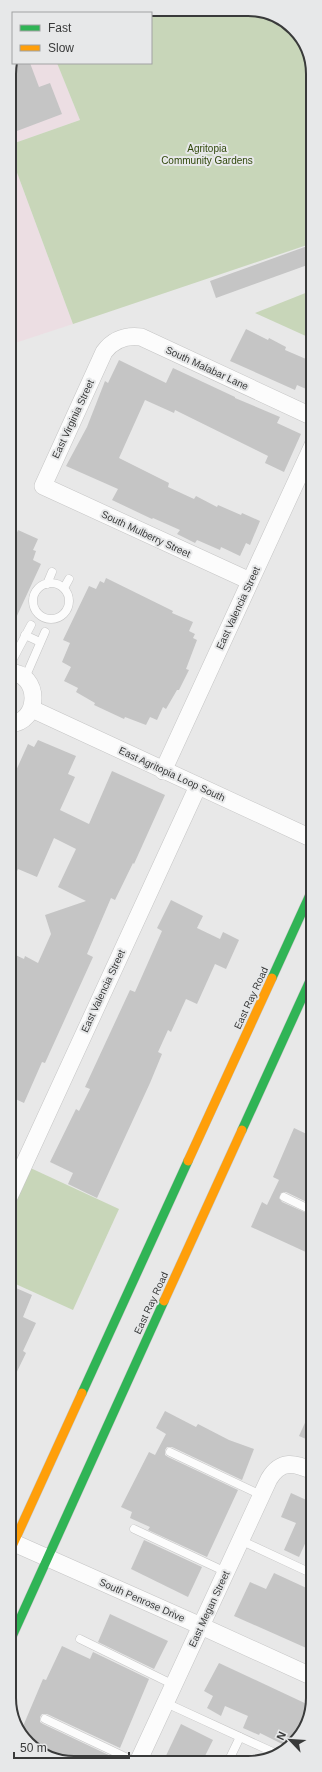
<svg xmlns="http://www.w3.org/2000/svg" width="322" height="1772" font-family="Helvetica,sans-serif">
	<rect width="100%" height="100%" fill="#e8e8e8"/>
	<g fill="#ecdee3">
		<polygon points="13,61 13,63 57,63 80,120 9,145 9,70"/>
		<polygon points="9,151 73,324 9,345"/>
	</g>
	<g fill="#c8d6b9">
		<polygon points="74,9 265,11 297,31 312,66 313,243 73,324 9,151 9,145 80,120 57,63 151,63 151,13 64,13"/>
		<polygon points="313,290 313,336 308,337 255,313"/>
		<polygon points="24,1165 119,1209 73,1310 9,1281 9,1197"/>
	</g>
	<g fill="#c5c5c5">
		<polygon points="12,63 30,63 39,87 50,83 62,114 9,134 9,70"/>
		<polygon points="313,244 313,263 216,298 210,281"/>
		<polygon points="246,329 268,340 269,338 286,347 285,350 313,362 313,392 297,385 295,390 230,361"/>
		<polygon points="119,360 166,383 173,368 235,397 235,398 280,417 277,423 301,434 284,472 265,463 268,456 175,410 174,413 145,400 119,458 169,483 168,487 194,499 196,496 217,507 218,505 241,515 242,513 260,521 250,545 246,543 240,556 221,547 220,550 197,540 195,543 177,534 180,530 153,518 152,519 112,500 118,489 66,466 87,427 105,381 108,383"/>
		<polygon points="18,530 38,539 33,550 36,551 33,560 41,564 9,633 9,533 16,535"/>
		<polygon points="106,578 173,611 172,613 193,622 189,631 195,634 193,638 197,640 186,669 189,670 179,690 177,690 166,709 163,707 157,720 150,717 146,725 125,717 124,719 94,705 95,703 76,692 78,688 64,681 71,667 62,662 70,643 63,640 89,586 96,589 100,581 104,583"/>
		<polygon points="38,740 76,756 68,774 75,777 60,810 89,824 112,771 165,795 134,864 133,863 115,900 111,898 87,954 93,957 45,1063 42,1062 24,1103 9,1096 9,952 24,959 25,956 38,963 51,934 45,915 86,901 58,887 76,849 54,838 37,877 18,869 9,888 9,773 14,775 28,744 34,747"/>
		<polygon points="171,900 203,916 197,928 220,939 223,932 239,940 226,969 215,964 197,1004 186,999 171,1032 168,1030 158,1052 162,1054 150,1083 97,1198 68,1184 73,1173 50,1162 76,1109 79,1111 90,1089 85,1087 130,990 135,992 162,931 157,928"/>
		<polygon points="294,1128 313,1137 313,1156 309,1165 313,1172 313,1205 286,1192 281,1193 279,1198 282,1202 313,1216 313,1241 308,1253 251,1227 262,1202 267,1205 279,1180 273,1177"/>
		<polygon points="9,1285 32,1295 23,1317 36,1323 23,1351 26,1353 9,1388"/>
		<polygon points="313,1405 313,1442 299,1436"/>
		<polygon points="165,1411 196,1427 198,1424 229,1440 254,1449 242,1480 172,1447 167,1447 165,1450 165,1455 168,1457 238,1490 207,1557 148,1530 150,1527 130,1518 132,1512 121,1507 149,1452 155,1455 166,1434 156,1428"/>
		<polygon points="291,1493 313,1503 313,1526 299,1557 284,1550 296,1523 281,1517"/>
		<polygon points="144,1540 202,1567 188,1597 131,1569"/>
		<polygon points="274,1573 313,1591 313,1651 234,1616 250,1582 266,1589"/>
		<polygon points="110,1614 168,1641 154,1669 98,1642"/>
		<polygon points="62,1646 90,1659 93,1652 149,1679 120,1748 47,1714 42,1714 40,1717 40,1722 43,1724 115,1758 114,1762 61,1762 25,1741 21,1731 43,1679 46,1680"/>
		<polygon points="219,1663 311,1706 294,1744 288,1747 260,1733 259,1735 243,1728 248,1716 225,1706 221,1716 207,1708 213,1696 204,1691"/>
		<polygon points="181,1724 213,1740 202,1762 163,1762"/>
	</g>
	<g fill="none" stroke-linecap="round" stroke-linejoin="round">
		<defs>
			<g id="lane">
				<circle cx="51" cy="601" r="18"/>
				<polyline points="47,584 52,572"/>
				<polyline points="64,588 69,579"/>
				<polyline points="25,635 40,642"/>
				<polyline points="9,662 14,657 31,625"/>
				<polyline points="25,678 45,632"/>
				<polyline points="284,1197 313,1211"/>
				<polyline points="170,1452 261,1495"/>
				<polyline points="134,1529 226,1572"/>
				<polyline points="240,1540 313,1574"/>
				<polyline points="80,1639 174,1685"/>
				<polyline points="166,1703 275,1753"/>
				<polyline points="45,1719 136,1762"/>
				<polyline points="228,1762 240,1737"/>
			</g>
			<g id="street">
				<path d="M250,581L43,486L104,352C113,340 125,335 141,337L313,417"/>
				<path d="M9,672C41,673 41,723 9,724"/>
				<polyline points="32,709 313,839"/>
				<polyline points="163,771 313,445"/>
				<polyline points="9,1197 198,786"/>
				<polyline points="14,1543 201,1626 313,1677"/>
				<path d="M138,1762L269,1479C281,1459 295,1463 313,1471"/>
			</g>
			<g id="fast">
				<polyline points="272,978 313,888"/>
				<polyline points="242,1130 313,974"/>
				<polyline points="82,1393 188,1161"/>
				<polyline points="10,1641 164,1301"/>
			</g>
			<g id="slow">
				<polyline points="188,1161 272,978"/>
				<polyline points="164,1301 242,1130"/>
				<polyline points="9,1553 82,1393"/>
			</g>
		</defs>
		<use href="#lane" stroke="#c5c5c5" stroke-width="9"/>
		<use href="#street" stroke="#c5c5c5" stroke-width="18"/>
		<use href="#fast" stroke="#c5c5c5" stroke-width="10"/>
		<use href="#slow" stroke="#c5c5c5" stroke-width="10"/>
		<use href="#lane" stroke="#fcfcfc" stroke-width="8"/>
		<use href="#street" stroke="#fcfcfc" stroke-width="17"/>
		<use href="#fast" stroke="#30b455" stroke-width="9"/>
		<use href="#slow" stroke="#ff9f0a" stroke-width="9"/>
	</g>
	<g text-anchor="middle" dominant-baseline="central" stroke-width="4" stroke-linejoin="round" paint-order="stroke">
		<g font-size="10" fill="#30480b" stroke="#e7e8e9">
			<text x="207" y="148">Agritopia<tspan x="207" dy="12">Community Gardens</tspan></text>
		</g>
		<g font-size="10" fill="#393a3a" stroke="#e7e8e9">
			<text transform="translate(207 368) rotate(25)">South Malabar Lane</text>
			<text transform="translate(73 419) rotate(-65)">East Virginia Street</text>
			<text transform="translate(146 534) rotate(25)">South Mulberry Street</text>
			<text transform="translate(238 608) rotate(-65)">East Valencia Street</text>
			<text transform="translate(172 774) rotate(25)">East Agritopia Loop South</text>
			<text transform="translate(103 991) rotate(-65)">East Valencia Street</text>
			<text transform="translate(251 998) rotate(-65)">East Ray Road</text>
			<text transform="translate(151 1303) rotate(-65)">East Ray Road</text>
			<text transform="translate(142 1600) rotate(24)">South Penrose Drive</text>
			<text transform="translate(209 1609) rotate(-65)">East Megan Street</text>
		</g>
	</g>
	<path d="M0 0H322V1772H0ZM74 16H248A58 58 0 0 1 306 74V1698A58 58 0 0 1 248 1756H74A58 58 0 0 1 16 1698V74A58 58 0 0 1 74 16Z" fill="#e7e8e9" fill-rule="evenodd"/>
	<path fill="none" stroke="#393a3a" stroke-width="2" d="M74 16H248A58 58 0 0 1 306 74V1698A58 58 0 0 1 248 1756H74A58 58 0 0 1 16 1698V74A58 58 0 0 1 74 16Z"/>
	<rect x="12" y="12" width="140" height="52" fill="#e7e8e9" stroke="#a1a2a3"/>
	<rect x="20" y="25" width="20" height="6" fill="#30b455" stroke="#a1a2a3"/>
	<text x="48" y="32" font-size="12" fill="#393a3a">Fast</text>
	<rect x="20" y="45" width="20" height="6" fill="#ff9f0a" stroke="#a1a2a3"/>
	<text x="48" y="52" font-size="12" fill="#393a3a">Slow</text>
	<g transform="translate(290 1740) rotate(295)" stroke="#e7e8e9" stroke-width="3" paint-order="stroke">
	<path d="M0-3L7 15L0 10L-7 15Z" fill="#393a3a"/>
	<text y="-6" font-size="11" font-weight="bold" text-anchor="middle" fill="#393a3a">N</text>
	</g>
	<path d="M14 1752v6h115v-6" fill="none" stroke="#393a3a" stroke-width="2"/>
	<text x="20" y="1752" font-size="12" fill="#393a3a" stroke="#e7e8e9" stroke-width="3" paint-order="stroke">50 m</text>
</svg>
